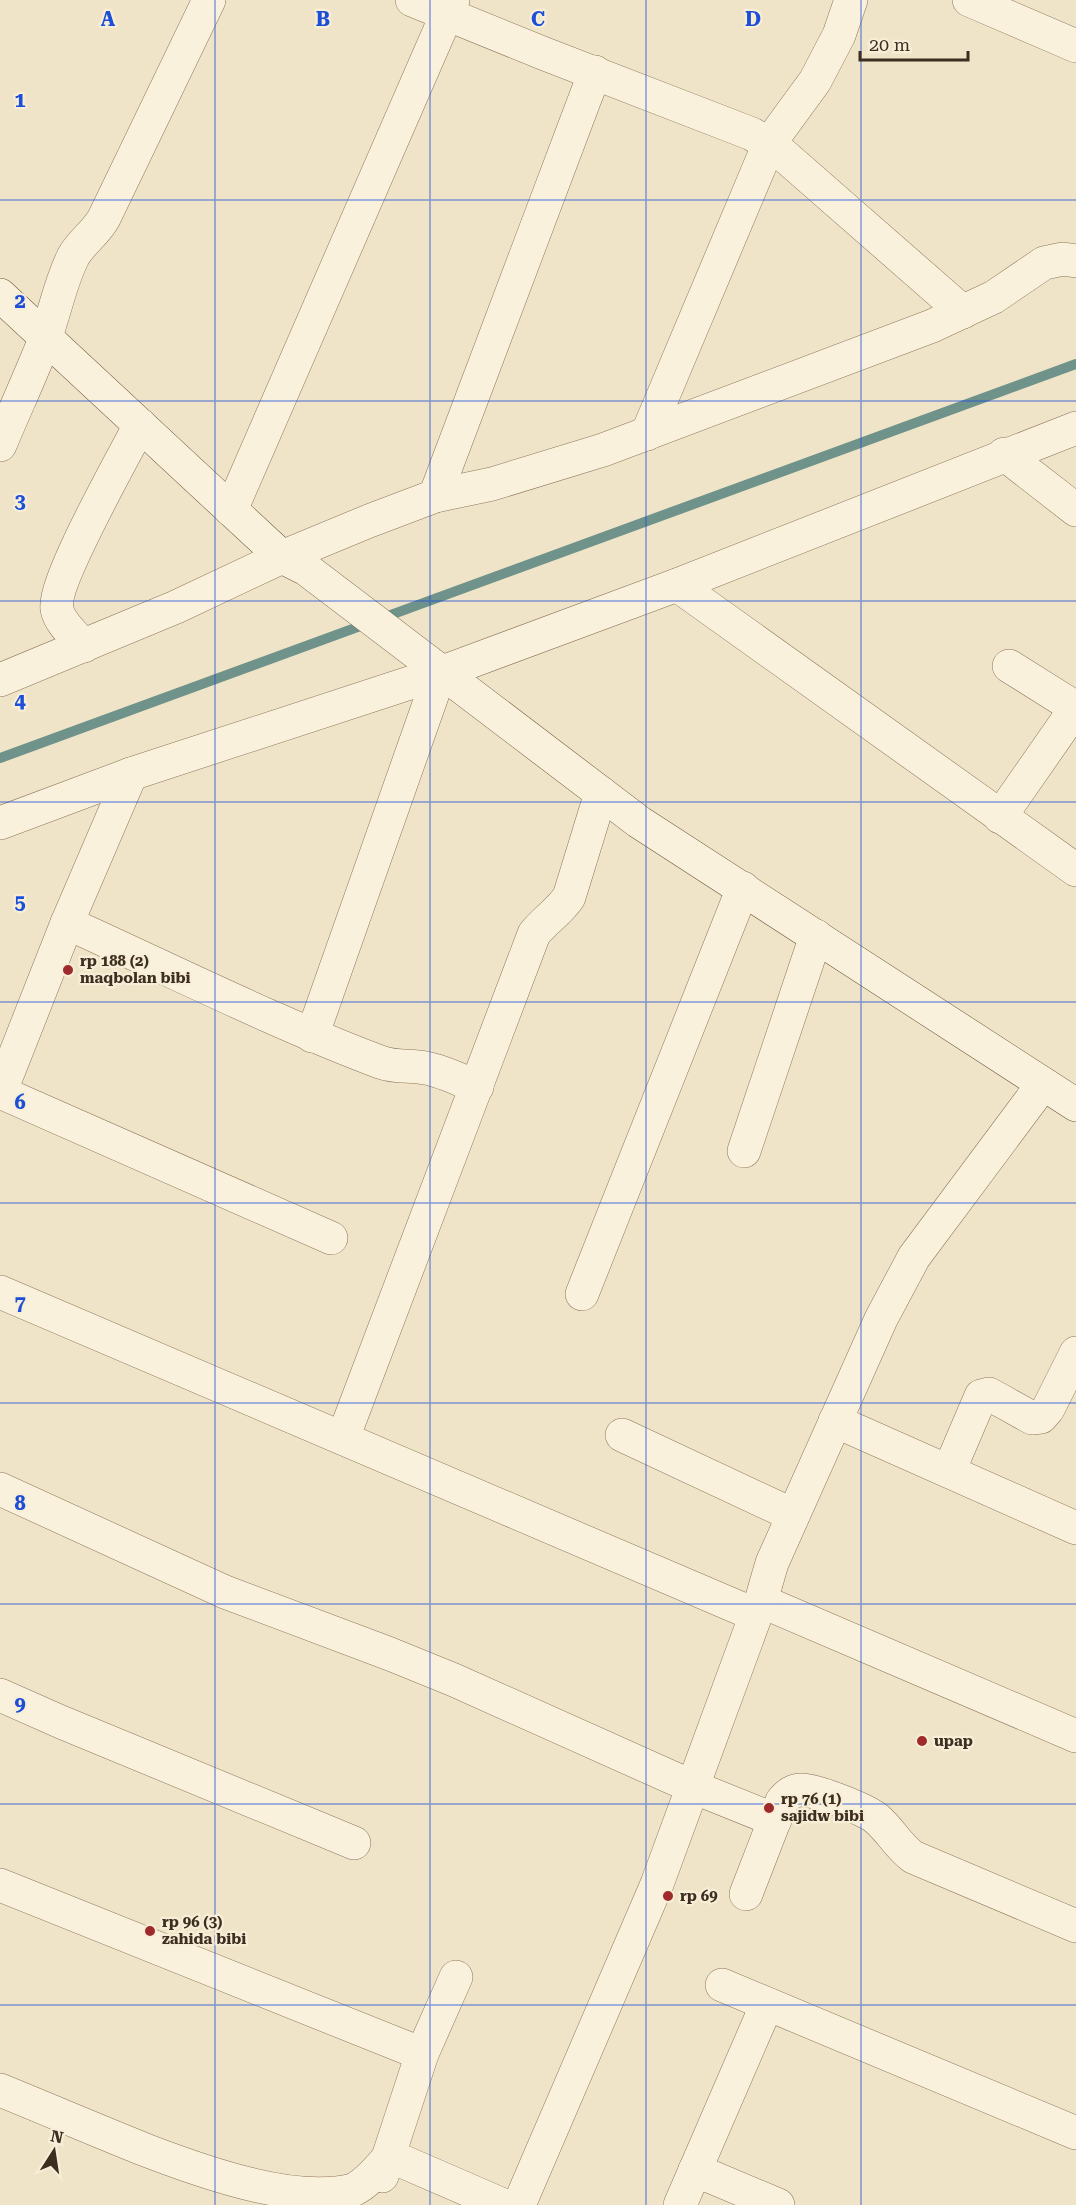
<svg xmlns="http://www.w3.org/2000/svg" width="1076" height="2205" font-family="'Roboto Serif',serif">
	<rect width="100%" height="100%" fill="#f0e4c8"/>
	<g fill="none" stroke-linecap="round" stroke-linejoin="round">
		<polyline stroke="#6f938a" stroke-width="10" points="0,758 1076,364"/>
		<defs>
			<g id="street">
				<polyline points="412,0 545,54 752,134 779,151 963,312"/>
				<polyline points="969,0 1076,46"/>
				<polyline points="647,434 769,144 815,81 839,35 851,0"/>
				<path d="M0,445C15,409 31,375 45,339C55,312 60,283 73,257C81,242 96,233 104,218L209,0"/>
				<polyline points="1004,454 1076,510"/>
				<polyline points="435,496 595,72"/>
				<polyline points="231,510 453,0"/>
				<polyline points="677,585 1076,870"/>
				<path d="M84,646C75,636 59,622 57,609C52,583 124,456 140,425"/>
				<polyline points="1009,666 1076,708"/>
				<polyline points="0,680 176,607 282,557 369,521 435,496 492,484 603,450 932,326 994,297 1044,263 1063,259 1076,261"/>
				<polyline points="1000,817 1076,708"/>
				<polyline points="0,823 131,774 440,673 677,585 1076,428"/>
				<path d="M67,923C171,970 274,1022 380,1062C396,1068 410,1065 425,1068C443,1071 460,1080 477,1087"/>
				<polyline points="312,1036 440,673"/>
				<polyline points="0,1092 331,1238"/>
				<polyline points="0,1093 67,923 131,774"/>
				<polyline points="744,1151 816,936"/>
				<polyline points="0,1292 756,1615"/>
				<polyline points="582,1294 743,888"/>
				<polyline points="835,1421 1076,1528"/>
				<polyline points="622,1435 793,1515"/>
				<path d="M343,1438L534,934C545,920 559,912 569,897L601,793"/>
				<polyline points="949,1471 981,1396 989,1394 1032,1418 1041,1417 1048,1409 1076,1353"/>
				<polyline points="0,1489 225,1592 390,1654 454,1680 693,1787 775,1820"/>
				<polyline points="761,1601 1076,1736"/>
				<polyline points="0,1695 61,1722 354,1843"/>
				<polyline points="0,1885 422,2054"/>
				<path d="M746,1894L782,1801C788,1794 793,1790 802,1790C816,1790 867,1810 877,1819C891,1831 898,1846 913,1857L1076,1926"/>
				<polyline points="722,1985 1076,2133"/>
				<path d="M0,2090C49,2110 98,2131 148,2151C203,2172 295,2205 353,2190C368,2183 379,2168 390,2156L503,2205"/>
				<polyline points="695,2170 778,2205"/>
				<polyline points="382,2176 422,2054 456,1977"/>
				<polyline points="519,2205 657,1884 761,1601 772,1563 881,1319 914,1257 1043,1084"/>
				<polyline points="680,2205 767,2004"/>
			</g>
			<polyline id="secondary" points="0,295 282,557 306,569 639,822 1076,1105"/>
		</defs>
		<use href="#street" stroke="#8d765c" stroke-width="34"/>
		<use href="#secondary" stroke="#6f573f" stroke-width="34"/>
		<use href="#street" stroke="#faf1dc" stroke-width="33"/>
		<use href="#secondary" stroke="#faf1dc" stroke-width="33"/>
	</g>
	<path fill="none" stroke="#1d4ed8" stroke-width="1.5" stroke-opacity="0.55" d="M215,0V2205M430,0V2205M646,0V2205M861,0V2205M0,200H1076M0,401H1076M0,601H1076M0,802H1076M0,1002H1076M0,1203H1076M0,1403H1076M0,1604H1076M0,1804H1076M0,2005H1076"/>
	<g fill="#9e2a2b" stroke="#f7eed8" stroke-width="2">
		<circle cx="68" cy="970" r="6"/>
		<circle cx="922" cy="1741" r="6"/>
		<circle cx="769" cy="1808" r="6"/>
		<circle cx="668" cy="1896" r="6"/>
		<circle cx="150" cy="1931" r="6"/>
	</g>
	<g text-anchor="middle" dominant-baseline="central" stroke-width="4.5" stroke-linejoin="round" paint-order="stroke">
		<g font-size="15" font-weight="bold" fill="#3d2e20" stroke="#f7eed8" text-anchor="start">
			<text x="80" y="961">rp 188 (2)<tspan x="80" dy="17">maqbolan bibi</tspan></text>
			<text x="934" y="1741">upap</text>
			<text x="781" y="1799">rp 76 (1)<tspan x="781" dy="17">sajidw bibi</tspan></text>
			<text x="680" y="1896">rp 69</text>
			<text x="162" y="1922">rp 96 (3)<tspan x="162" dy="17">zahida bibi</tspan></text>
		</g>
	</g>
	<g font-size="20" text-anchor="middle" font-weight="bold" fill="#1d4ed8" stroke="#f7eed8" stroke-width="4.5" stroke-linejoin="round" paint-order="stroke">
		<text x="108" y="26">A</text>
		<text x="323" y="26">B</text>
		<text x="538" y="26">C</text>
		<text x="753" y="26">D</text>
		<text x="20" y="107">1</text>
		<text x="20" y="308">2</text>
		<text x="20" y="508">3</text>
		<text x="20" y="708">4</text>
		<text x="20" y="909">5</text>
		<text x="20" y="1109">6</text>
		<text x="20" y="1310">7</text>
		<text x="20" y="1510">8</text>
		<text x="20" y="1711">9</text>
	</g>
	<g transform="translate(54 2151) rotate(12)" stroke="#f7eed8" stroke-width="4.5" paint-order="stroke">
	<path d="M0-4.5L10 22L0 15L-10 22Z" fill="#3d2e20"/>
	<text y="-9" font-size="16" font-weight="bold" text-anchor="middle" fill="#3d2e20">N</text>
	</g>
	<path d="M860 51v9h108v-9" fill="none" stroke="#3d2e20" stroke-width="3"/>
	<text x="869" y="51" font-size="18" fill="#3d2e20" stroke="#f7eed8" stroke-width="4.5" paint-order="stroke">20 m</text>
</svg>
